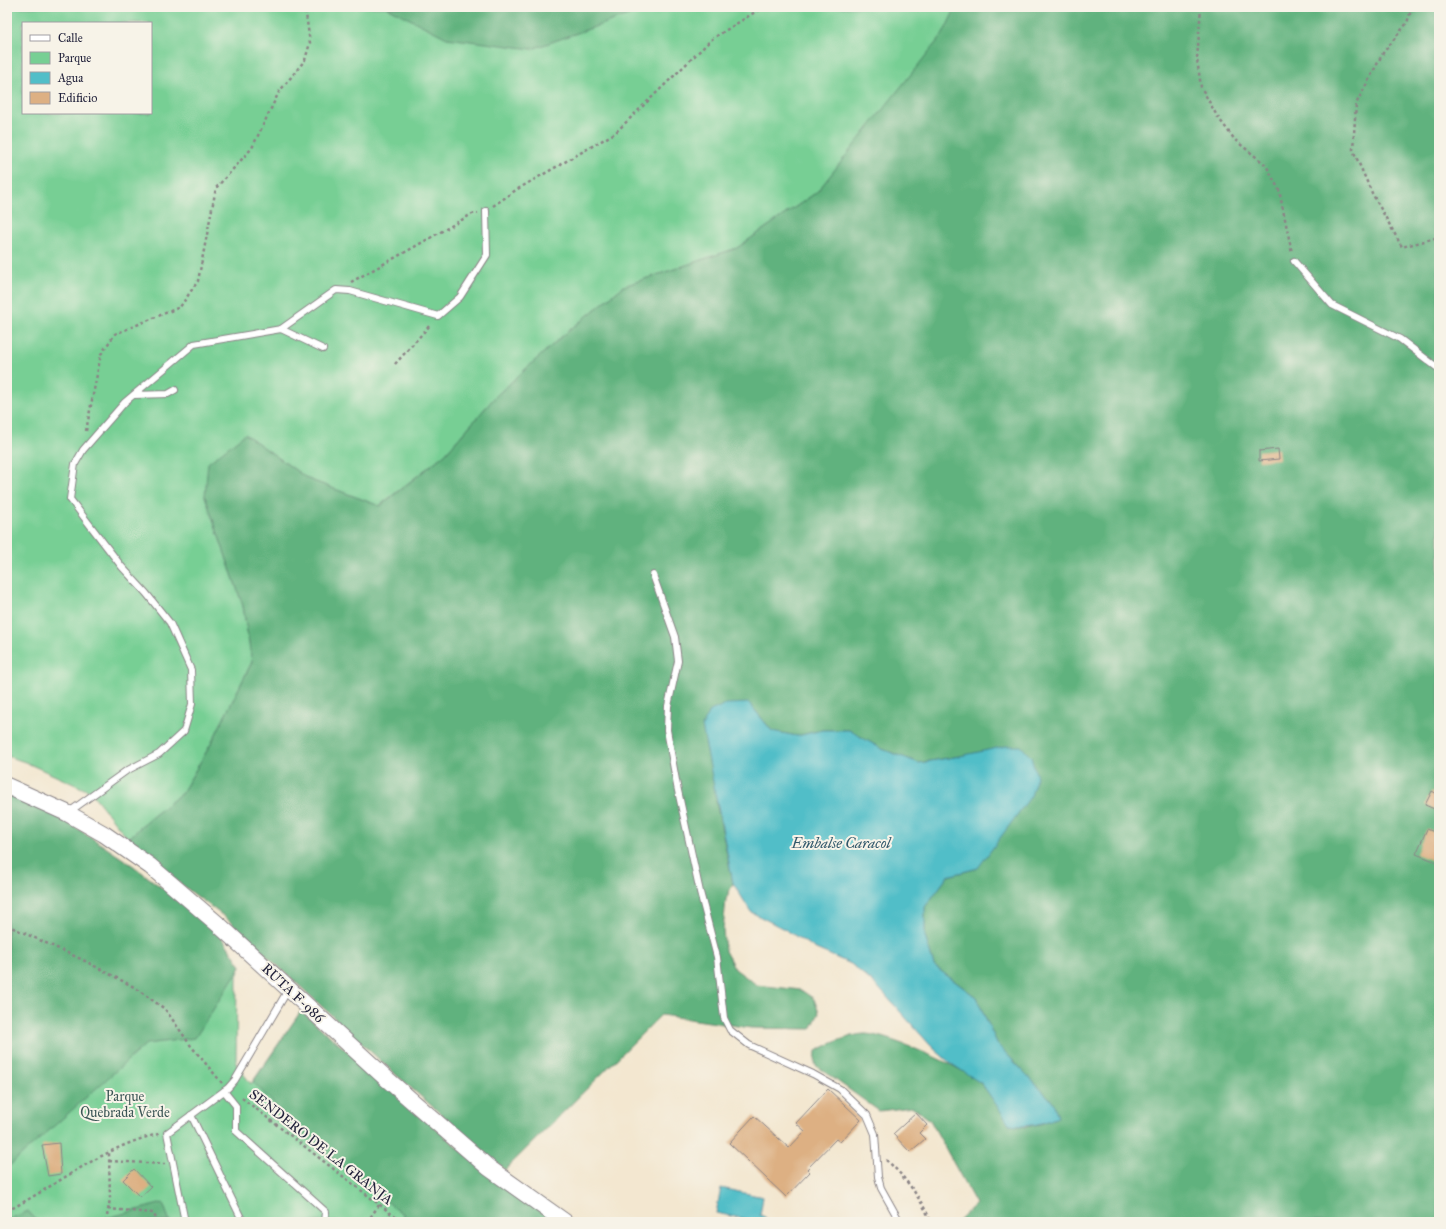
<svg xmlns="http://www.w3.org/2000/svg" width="1446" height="1229" font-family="'IM FELL Great Primer',serif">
	<rect width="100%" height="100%" fill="#f7f3e8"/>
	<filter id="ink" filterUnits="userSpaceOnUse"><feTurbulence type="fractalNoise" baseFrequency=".025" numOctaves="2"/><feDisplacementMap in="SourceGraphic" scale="8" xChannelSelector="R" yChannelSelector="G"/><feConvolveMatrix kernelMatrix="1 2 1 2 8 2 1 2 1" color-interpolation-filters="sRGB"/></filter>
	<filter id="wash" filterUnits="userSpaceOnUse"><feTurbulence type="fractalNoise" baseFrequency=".012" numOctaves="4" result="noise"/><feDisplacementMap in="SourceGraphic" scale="16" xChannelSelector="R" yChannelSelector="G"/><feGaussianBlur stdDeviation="0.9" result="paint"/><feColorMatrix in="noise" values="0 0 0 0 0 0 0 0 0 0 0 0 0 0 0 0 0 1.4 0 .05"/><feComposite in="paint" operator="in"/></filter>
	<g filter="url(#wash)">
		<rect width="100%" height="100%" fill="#f3e7d0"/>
		<g fill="#77cf94" stroke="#4c7868" fill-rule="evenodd">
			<path d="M7,7H972L817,192L737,248L624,286L560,338L496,396L445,454L379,506L308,479L245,434L205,496L243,606L252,662L211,744L182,793L147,821L128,839L91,792L25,762L7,756ZM23,23H151V113H23Z"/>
			<polygon points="7,792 132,865 217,930 241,966 237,976 236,1064 251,1084 301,1011 486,1172 556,1222 7,1222"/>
		</g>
		<g fill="#61b27e" stroke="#426a5c">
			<polygon points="386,7 651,7 532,49 447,38"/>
			<path d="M956,7H1439V1222H957L976,1204L930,1120L913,1107L879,1111L815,1065L816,1051C829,1044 851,1034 865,1034C886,1034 969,1069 982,1085C993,1097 1001,1112 1010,1125L1026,1127L1044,1123L1053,1102L998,1045L976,997L934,966L925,936V907L948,876L978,868L960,756L919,763L882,749L849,730H822L797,736L772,731L749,703L716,801L733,883L726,899L723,930L725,951L735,969L757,985L801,990L814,999L819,1013L811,1029L751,1028L661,1015L505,1170L394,1073L226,918L140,853L128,839L147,821L182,793L211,744L252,662L243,606L205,496L208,463L245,434L308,479L380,506L445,454L496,396L560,338L624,286L737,248L817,192L943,34Z"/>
			<polygon points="7,792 22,797 80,830 132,865 217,930 241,966 195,1038 146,1044 7,1168"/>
			<polygon points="301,1011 486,1172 556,1222 396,1222 404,1215 309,1140 253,1082"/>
			<polygon points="163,1203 170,1222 92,1222"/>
			<polygon points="28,1211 38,1222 7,1222 7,1220"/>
		</g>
		<g fill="#51bec8" stroke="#3a7082">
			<path d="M749,703L772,731L797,736L822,730H849L882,749L919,763L960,756L1006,746H1021L1031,757L1037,777L1031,796L978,868L948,876L925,907V936L934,966L976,997L998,1045L1053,1102L1058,1117C1041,1124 1028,1128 1010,1125L982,1084L950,1063L932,1047L877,986L851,964L816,949L786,930L751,912L733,883L702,726L710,711L726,704Z"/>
			<polygon points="721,1188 763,1197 760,1215 765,1217 768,1222 748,1222 746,1219 716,1213"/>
		</g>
		<g id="blocks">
			<g fill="#ddb083">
				<polygon points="1278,449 1279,459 1259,461 1259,451"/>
				<polygon points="1432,791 1439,795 1439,811 1425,805"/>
				<polygon points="1427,829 1439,834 1439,863 1416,854"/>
				<polygon points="828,1089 861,1120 840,1142 836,1139 807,1169 810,1172 786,1197 729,1143 754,1116 789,1148 805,1131 796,1123"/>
				<polygon points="916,1113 927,1125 919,1133 925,1139 910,1152 893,1134"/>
				<polygon points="59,1143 61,1174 48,1176 42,1145"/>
				<polygon points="134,1169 151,1187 140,1197 123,1180"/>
			</g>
		</g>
	</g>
	<g filter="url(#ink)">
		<use href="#blocks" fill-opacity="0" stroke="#8a8486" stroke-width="1"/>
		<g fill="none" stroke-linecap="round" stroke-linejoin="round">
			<defs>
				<g id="service">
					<polyline points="1294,261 1332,305 1400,339 1439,369"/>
					<polyline points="281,329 336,290 350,291 438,316 460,297 487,255 486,211"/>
					<polyline points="134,395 168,394 175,390"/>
					<polyline points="653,575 675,637 678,661 668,706 667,730 677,786 700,892 717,957 724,1018 730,1030 749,1045 813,1074 840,1089 867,1115 875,1134 878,1177 881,1188 900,1222"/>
					<polyline points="69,812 126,771 159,754 184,731 192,704 191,670 170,623 146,593 122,567 70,499 75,464 83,450 125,402 194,344 281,329 323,349"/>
					<polyline points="224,1091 236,1106 236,1131 326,1212 325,1222"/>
					<polyline points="191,1115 243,1222"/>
					<polyline points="185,1222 167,1133 228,1088 235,1080 288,990"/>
				</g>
				<polyline id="secondary" points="7,786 67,813 104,834 150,866 220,926 388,1080 489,1168 565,1222"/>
			</defs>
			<use href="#service" stroke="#8a8486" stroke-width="8"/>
			<use href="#secondary" stroke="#8a8486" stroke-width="18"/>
			<g stroke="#8a8486" stroke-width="2.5" stroke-dasharray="3 3" stroke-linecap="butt">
				<polyline points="1201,7 1197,59 1201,87 1217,116 1235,140 1266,165 1279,190 1292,253"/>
				<polyline points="1412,7 1407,23 1383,53 1356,104 1353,150 1372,193 1402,247 1439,237"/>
				<polyline points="493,206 516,190 615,133 712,39 763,7"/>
				<polyline points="351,282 409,250 472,214 478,213"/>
				<polyline points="395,364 431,324"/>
				<polyline points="86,431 101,354 115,334 180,307 198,281 216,188 252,148 279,92 305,60 310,43 305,7"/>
				<polyline points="7,925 85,961 134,987 165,1009 191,1046 222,1083"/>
				<polyline points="242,1098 402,1222"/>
				<path d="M886,1160C904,1175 922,1200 931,1222"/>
				<polyline points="109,1161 165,1164"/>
				<polyline points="108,1209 153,1213 158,1222"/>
				<path d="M7,1211C56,1186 106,1145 159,1134"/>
				<polyline points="106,1222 110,1199 109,1153"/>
				<polyline points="367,1222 379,1205"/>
			</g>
			<use href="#service" stroke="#fff" stroke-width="6"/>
			<use href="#secondary" stroke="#fff" stroke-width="16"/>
		</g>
	</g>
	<g text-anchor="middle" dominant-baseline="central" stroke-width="4" stroke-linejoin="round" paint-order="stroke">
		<g font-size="14" fill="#22223b" stroke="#f7f3e8">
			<text transform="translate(293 993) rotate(43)">RUTA F-986</text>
			<text transform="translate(321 1147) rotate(38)">SENDERO DE LA GRANJA</text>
		</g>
		<g font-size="14" fill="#3c5656" stroke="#f7f3e8">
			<text x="125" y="1096">Parque<tspan x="125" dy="16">Quebrada Verde</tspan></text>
		</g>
		<g font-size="15" font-style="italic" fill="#32596c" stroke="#f7f3e8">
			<text x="841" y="843">Embalse Caracol</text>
		</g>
	</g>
	<rect width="1446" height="1229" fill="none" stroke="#f7f3e8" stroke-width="24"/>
	<rect x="22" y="22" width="130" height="92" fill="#f7f3e8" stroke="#a29fa3"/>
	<rect x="30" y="35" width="20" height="6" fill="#ffffff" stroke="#a29fa3"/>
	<text x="58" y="42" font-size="12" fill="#22223b">Calle</text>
	<rect x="30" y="52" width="20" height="12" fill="#77cf94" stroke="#a29fa3"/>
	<text x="58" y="62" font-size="12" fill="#22223b">Parque</text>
	<rect x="30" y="72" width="20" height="12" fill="#51bec8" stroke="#a29fa3"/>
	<text x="58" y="82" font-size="12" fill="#22223b">Agua</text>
	<rect x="30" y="92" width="20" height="12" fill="#ddb083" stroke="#a29fa3"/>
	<text x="58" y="102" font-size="12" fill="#22223b">Edificio</text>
</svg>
